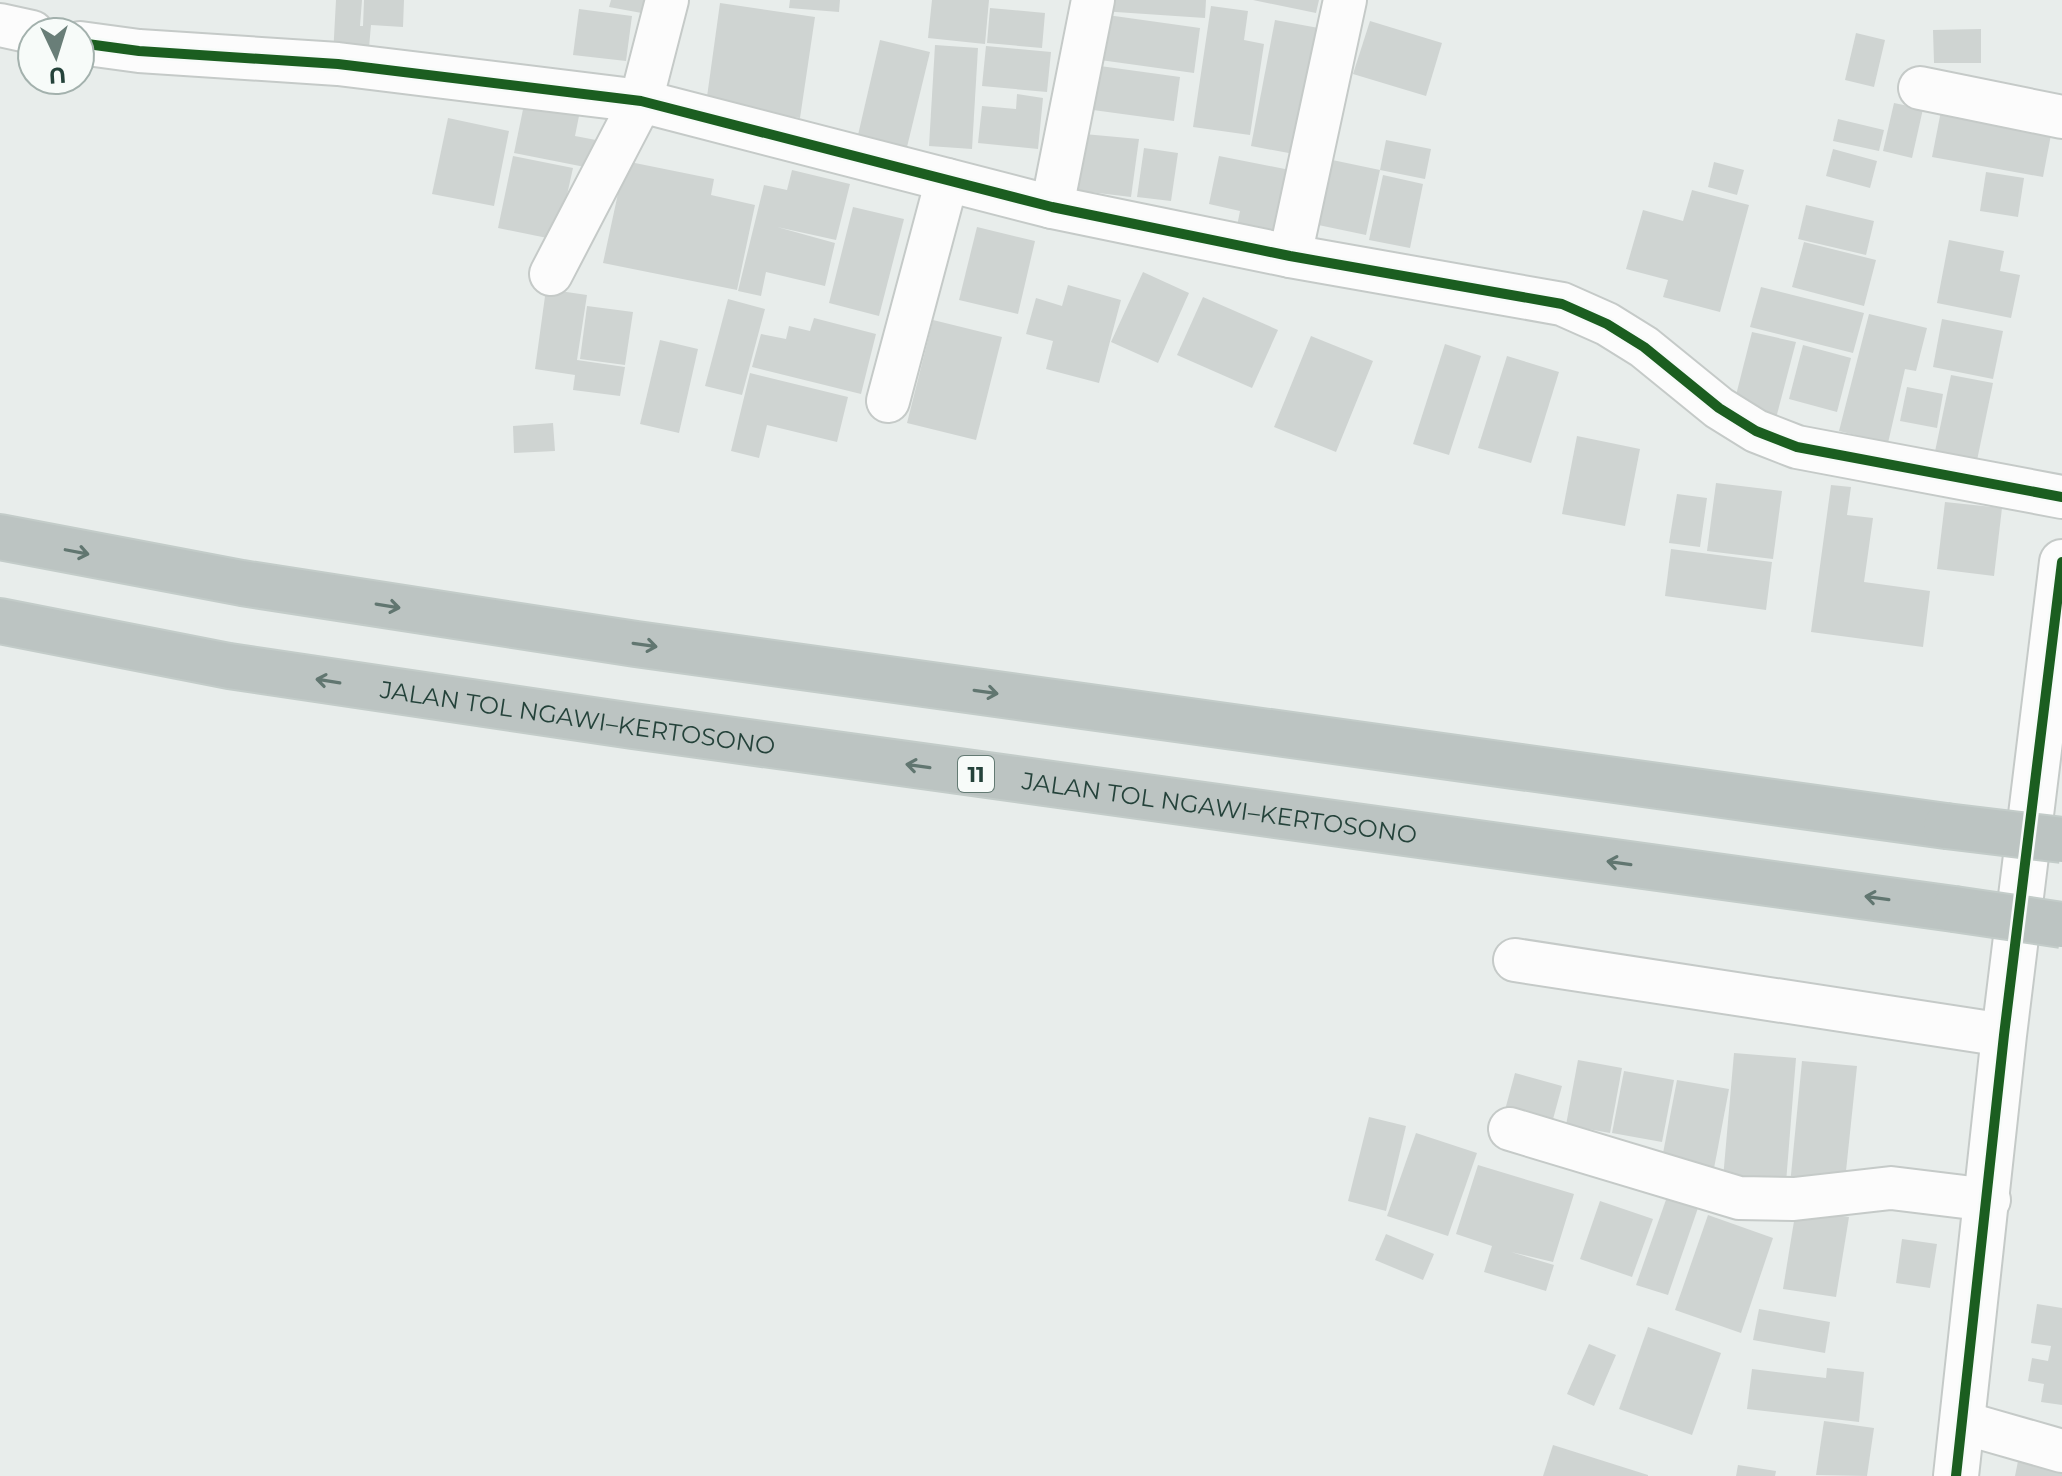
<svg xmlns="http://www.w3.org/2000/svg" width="2062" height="1476" font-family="Montserrat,sans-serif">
	<rect width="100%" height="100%" fill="#e8edeb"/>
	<g fill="#cfd4d2">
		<polygon points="336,0 362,0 360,26 363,26 364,0 404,0 403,27 371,25 368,59 333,56"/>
		<polygon points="611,0 661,0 658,16 609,7"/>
		<polygon points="790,0 840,0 839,12 789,8"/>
		<polygon points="932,0 989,0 985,44 928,38"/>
		<polygon points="1102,0 1206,0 1205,18 1101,11"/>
		<polygon points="1253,0 1319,0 1316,13"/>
		<polygon points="720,3 815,17 800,118 706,104"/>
		<polygon points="1211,6 1248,11 1244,40 1264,44 1250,135 1193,127"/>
		<polygon points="990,8 1045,13 1042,48 987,43"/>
		<polygon points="579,9 632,16 626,61 573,55"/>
		<polygon points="1100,14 1200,28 1194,73 1093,59"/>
		<polygon points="1275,20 1335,31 1310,157 1251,146"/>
		<polygon points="1370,21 1442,43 1426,96 1353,74"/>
		<polygon points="1981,29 1981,63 1934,63 1933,30"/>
		<polygon points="1856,33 1885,40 1874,87 1845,80"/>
		<polygon points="880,40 930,52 907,147 858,135"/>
		<polygon points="935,45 978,48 972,149 929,146"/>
		<polygon points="986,46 1051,52 1047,92 982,86"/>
		<polygon points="1100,66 1180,77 1174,121 1093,110"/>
		<polygon points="1017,94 1043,98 1038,149 978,143 982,106 1016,109"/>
		<polygon points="526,95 581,106 575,136 596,140 590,168 514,153"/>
		<polygon points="1894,103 1923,109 1912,158 1883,151"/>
		<polygon points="1941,111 2053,124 2043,177 1932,157"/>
		<polygon points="448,118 509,131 494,206 432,194"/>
		<polygon points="1838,119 1884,130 1879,151 1833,141"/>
		<polygon points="1073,133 1139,139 1131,197 1065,189"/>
		<polygon points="1386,140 1431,149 1425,179 1380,170 1366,235 1304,222 1318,157 1380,170"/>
		<polygon points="1144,148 1178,153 1171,201 1137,197"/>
		<polygon points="1833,149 1877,161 1870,188 1826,176"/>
		<polygon points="513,156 573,168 557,240 498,228"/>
		<polygon points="1219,156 1305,173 1281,241 1236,231 1240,211 1209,204"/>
		<polygon points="625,161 714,179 711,195 755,205 737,290 603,263"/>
		<polygon points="1714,162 1744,170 1737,195 1708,187"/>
		<polygon points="792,170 850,184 836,240 777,227 835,243 825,286 766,272 761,296 738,291 764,185 787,190"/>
		<polygon points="1986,172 2024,178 2018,217 1980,211"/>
		<polygon points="1383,175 1423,184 1410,248 1369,240"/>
		<polygon points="1692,190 1749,205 1720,312 1663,297 1668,280 1626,269 1643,210 1683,221"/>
		<polygon points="1806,205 1874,221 1866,255 1798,239"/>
		<polygon points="853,207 904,219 879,316 829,303"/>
		<polygon points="977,227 1035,241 1018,314 959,300"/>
		<polygon points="1949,240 2004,251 2000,271 2020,275 2011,318 1937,303"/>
		<polygon points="1804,242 1876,260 1864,306 1792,287"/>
		<polygon points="1143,272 1189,293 1158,363 1111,342"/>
		<polygon points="1068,285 1121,300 1099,383 1046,369 1053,341 1026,334 1036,298 1062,306"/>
		<polygon points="1761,287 1864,313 1853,353 1750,327"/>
		<polygon points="546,289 587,295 577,360 625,367 620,396 573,390 575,375 535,369"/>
		<polygon points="1203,297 1278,330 1252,388 1177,355"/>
		<polygon points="728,299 765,309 742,395 705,386"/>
		<polygon points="587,306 633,312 625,365 580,359"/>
		<polygon points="1869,314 1927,328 1916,371 1905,369 1888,443 1839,431"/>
		<polygon points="814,318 876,334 861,394 752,367 761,334 786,339 789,326 810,331"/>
		<polygon points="1942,319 2003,331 1993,379 1933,367"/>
		<polygon points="933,320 1002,337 976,440 907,423"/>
		<polygon points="1752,332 1796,342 1775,422 1732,411"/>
		<polygon points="1311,336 1373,361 1336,452 1274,427"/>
		<polygon points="660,340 698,349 679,433 640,424"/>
		<polygon points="1445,344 1481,356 1449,455 1413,444"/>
		<polygon points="1803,345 1851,358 1837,412 1789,399"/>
		<polygon points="1507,356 1559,372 1531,463 1478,448"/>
		<polygon points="750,373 848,397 837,442 767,425 759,458 731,451"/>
		<polygon points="1951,375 1993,383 1975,470 1933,461"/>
		<polygon points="1907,387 1943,394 1937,428 1900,421"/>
		<polygon points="553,423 555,451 514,453 513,426"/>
		<polygon points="1577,436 1640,449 1625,526 1562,514"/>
		<polygon points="1716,483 1782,491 1773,559 1707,551"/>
		<polygon points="1831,485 1851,487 1847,515 1873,518 1864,582 1930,591 1923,647 1811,632"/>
		<polygon points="1677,494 1707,498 1700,547 1669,543"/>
		<polygon points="1945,502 2002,508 1994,576 1937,569"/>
		<polygon points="1671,549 1772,562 1766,610 1665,596"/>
		<polygon points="1734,1053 1796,1058 1785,1195 1722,1190"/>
		<polygon points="1578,1060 1622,1068 1610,1133 1566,1125"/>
		<polygon points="1802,1061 1857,1066 1844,1190 1790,1185"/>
		<polygon points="1624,1071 1674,1080 1662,1142 1612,1133"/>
		<polygon points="1515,1073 1562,1086 1549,1134 1502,1121"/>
		<polygon points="1677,1080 1729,1089 1712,1179 1660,1169"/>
		<polygon points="1369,1117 1406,1126 1386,1211 1348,1201"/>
		<polygon points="1416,1133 1477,1153 1448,1236 1387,1216"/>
		<polygon points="1478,1165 1574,1194 1553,1262 1511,1252 1554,1265 1546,1291 1484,1272 1492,1246 1456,1234"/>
		<polygon points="1668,1194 1699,1205 1668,1295 1636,1285"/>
		<polygon points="1600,1201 1653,1219 1632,1277 1580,1259"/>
		<polygon points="1796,1209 1849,1217 1836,1297 1783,1289"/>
		<polygon points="1708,1215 1773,1238 1741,1333 1675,1310"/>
		<polygon points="1386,1234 1434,1254 1423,1280 1375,1260"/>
		<polygon points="1902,1239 1937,1244 1930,1288 1896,1283"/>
		<polygon points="2037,1304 2062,1308 2062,1405 2041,1402 2044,1384 2028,1381 2032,1358 2048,1361 2051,1346 2031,1343"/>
		<polygon points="1759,1309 1830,1322 1825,1353 1753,1340"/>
		<polygon points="1648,1327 1721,1353 1692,1435 1619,1409"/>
		<polygon points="1589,1344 1616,1355 1594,1406 1567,1394"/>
		<polygon points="1827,1368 1864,1372 1859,1422 1747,1409 1752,1369 1826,1378"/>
		<polygon points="1824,1421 1874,1428 1867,1476 1816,1475"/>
		<polygon points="1553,1445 1648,1475 1648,1476 1543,1476"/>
		<polygon points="2018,1461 2062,1470 2062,1476 2015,1476"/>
		<polygon points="1738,1465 1776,1471 1775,1476 1736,1476"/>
	</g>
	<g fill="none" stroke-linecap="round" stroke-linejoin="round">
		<defs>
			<g id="minor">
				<polyline points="0,25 32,32"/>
				<polyline points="80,43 139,51 338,64 641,101 1052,207 1290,256 1562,304 1607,324 1644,347 1719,408 1756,431 1797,447 2062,497"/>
				<polyline points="1920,88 2062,117"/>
				<polyline points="1052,207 1093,0"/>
				<polyline points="1290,256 1345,0"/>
				<polyline points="551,274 641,101 667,0"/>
				<polyline points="888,401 947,180"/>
				<polyline points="1515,960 2004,1035"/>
				<polyline points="1510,1129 1739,1198 1794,1199 1891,1188 1989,1200"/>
				<polyline points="1964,1423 2062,1451"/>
			</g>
			<polyline id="tertiary" points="1956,1476 2004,1035 2062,562"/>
			<g id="motorway">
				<polyline points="0,537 242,583 636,644 1946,826"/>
				<path id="s1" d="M0,621L229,666L633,726L1954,909"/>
			</g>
		</defs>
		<use href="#minor" stroke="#c5cac8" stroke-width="46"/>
		<use href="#tertiary" stroke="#c5cac8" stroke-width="48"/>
		<use href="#motorway" stroke="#c3ccc9" stroke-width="48"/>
		<use href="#minor" stroke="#fcfcfc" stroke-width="42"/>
		<use href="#tertiary" stroke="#fcfcfc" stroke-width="44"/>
		<use href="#motorway" stroke="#bcc4c2" stroke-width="44"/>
		<defs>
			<g id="motorway-bridge">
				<polyline points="1946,826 2062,840"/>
				<polyline points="1954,909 2062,925"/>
			</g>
		</defs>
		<use href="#motorway-bridge" stroke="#c3ccc9" stroke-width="48" stroke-linecap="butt"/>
		<use href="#motorway-bridge" stroke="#bcc4c2" stroke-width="44"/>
		<defs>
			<g id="cycleway">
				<polyline points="80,43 139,51 338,64 641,101 1052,207 1290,256 1562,304 1607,324 1644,347 1719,408 1756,431 1797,447 2062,497"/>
				<polyline points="1956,1476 2004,1035 2062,562"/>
			</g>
		</defs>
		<use href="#cycleway" stroke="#f7fbf9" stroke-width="15"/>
		<use href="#cycleway" stroke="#1b5e20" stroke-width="10"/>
	</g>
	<defs><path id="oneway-shaft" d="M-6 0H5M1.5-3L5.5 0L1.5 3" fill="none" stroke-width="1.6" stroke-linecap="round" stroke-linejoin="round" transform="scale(2)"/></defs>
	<g stroke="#617670">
		<use href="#oneway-shaft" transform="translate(77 552) rotate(11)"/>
		<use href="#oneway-shaft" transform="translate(388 606) rotate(9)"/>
		<use href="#oneway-shaft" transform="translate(645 645) rotate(8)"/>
		<use href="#oneway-shaft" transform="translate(328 681) rotate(-171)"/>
		<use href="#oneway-shaft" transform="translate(986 692) rotate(8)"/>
		<use href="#oneway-shaft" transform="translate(918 766) rotate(-172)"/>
		<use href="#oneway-shaft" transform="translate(1619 863) rotate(-172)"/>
		<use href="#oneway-shaft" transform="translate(1877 898) rotate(-172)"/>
	</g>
	<g text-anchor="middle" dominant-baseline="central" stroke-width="6" stroke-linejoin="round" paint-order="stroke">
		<rect fill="#f7fbf9" stroke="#637a73" stroke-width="2" x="958" y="756" width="36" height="36" rx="6"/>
		<g font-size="22" font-weight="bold" fill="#24423a">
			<text x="976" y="774">11</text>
		</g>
		<g font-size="24" fill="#24423a" stroke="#f7fbf9">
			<text stroke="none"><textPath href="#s1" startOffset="586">JALAN TOL NGAWI–KERTOSONO</textPath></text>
			<text stroke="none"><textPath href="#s1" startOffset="1234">JALAN TOL NGAWI–KERTOSONO</textPath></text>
		</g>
	</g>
	<g transform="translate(56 56) rotate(176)"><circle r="38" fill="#f7fbf9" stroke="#a3b1ad" stroke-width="2"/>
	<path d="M0-6L14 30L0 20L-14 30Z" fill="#697e78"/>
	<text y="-12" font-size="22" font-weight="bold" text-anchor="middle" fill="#24423a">U</text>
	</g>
</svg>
